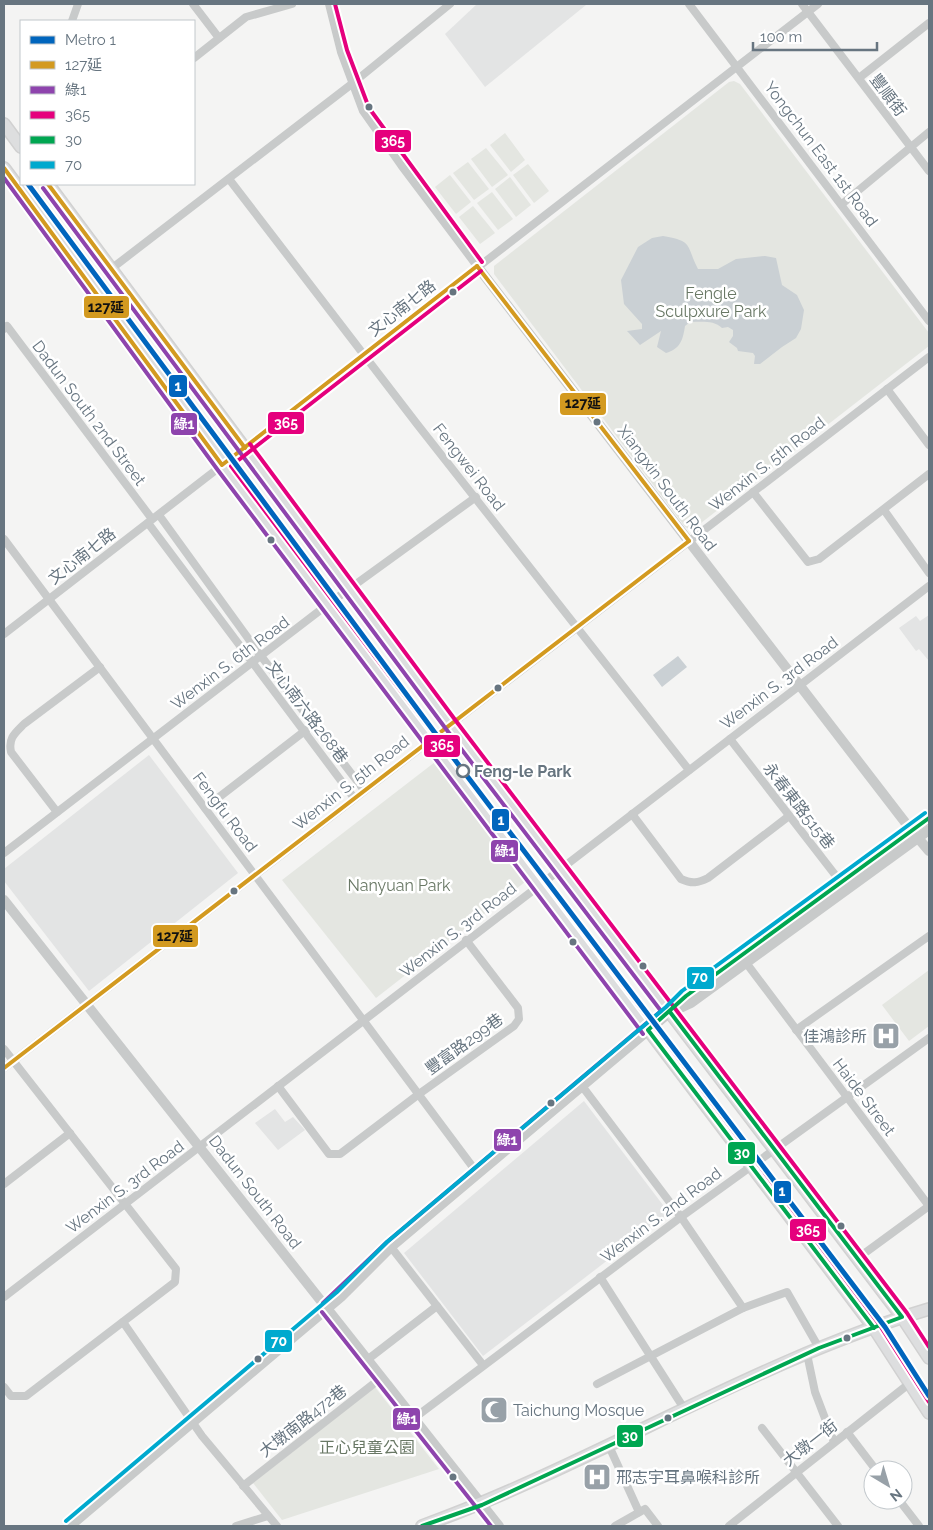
<svg xmlns="http://www.w3.org/2000/svg" width="933" height="1530" font-family="Raleway,'Noto Sans TC',sans-serif">
	<rect width="100%" height="100%" fill="#f4f4f3"/>
	<g fill="#e3e4e4">
		<polygon points="477,4 585,4 586,5 485,87 445,34"/>
		<polygon points="929,615 929,661 919,649 916,651 899,628 916,616 920,621"/>
		<polygon points="149,755 238,873 89,991 4,881 4,869"/>
		<polygon points="584,1101 669,1213 483,1356 404,1253"/>
		<polygon points="275,1109 285,1122 293,1117 305,1130 278,1150 255,1123"/>
	</g>
	<g fill="#e4e6e1">
		<polygon points="734,81 740,84 929,333 929,346 692,530 685,527 494,274 494,266 729,82"/>
		<polygon points="505,133 525,160 511,172 490,145"/>
		<polygon points="486,148 508,175 492,187 471,159"/>
		<polygon points="468,162 489,189 474,200 453,173"/>
		<polygon points="528,164 549,191 534,203 513,175"/>
		<polygon points="450,175 471,202 456,214 435,187"/>
		<polygon points="510,177 531,205 516,217 495,189"/>
		<polygon points="492,192 513,219 498,230 477,203"/>
		<polygon points="473,206 495,233 480,244 459,217"/>
		<polygon points="435,762 523,871 525,882 376,998 282,880"/>
		<polygon points="929,970 929,1026 909,1041 882,1005"/>
		<polygon points="375,1387 439,1469 282,1520 253,1483"/>
	</g>
	<g fill="#cad0d4">
		<path d="M663,236C694,241 686,246 698,269H718L736,259L765,256L776,258L782,285L797,295L804,310L801,329L796,338L782,347L760,364H754L755,356L753,353L738,351L737,348L729,342L733,336V330L728,327L722,328C714,320 701,322 690,322L685,326C683,340 680,349 666,353L657,347L661,331L640,345L627,331L642,329V324L624,304L621,280L638,247L652,238Z"/>
		<polygon points="678,656 687,667 662,687 653,675"/>
	</g>
	<g fill="none" stroke-linecap="round" stroke-linejoin="round">
		<defs>
			<g id="secondary">
				<polyline points="4,124 21,147"/>
				<polyline points="4,168 429,740 874,1328 929,1413"/>
				<polyline points="48,184 451,725 902,1317 929,1358"/>
				<path d="M422,1526C594,1464 754,1361 929,1309"/>
			</g>
		</defs>
		<use href="#secondary" stroke="#d1d1d1" stroke-width="14"/>
		<g stroke="#c8caca" stroke-width="8">
			<polyline points="193,4 219,38"/>
			<polyline points="329,4 341,52 363,111 401,165 477,266"/>
			<polyline points="689,4 929,321"/>
			<polyline points="802,4 929,171"/>
			<polyline points="72,21 78,4"/>
			<polyline points="194,58 246,17 292,4"/>
			<polyline points="859,78 929,23"/>
			<polyline points="229,179 417,424 689,770"/>
			<polyline points="842,204 929,132"/>
			<polyline points="111,269 353,83 450,4"/>
			<polyline points="4,329 7,326 152,519"/>
			<polyline points="887,389 929,445"/>
			<polyline points="753,492 808,562 819,559 929,474"/>
			<polyline points="884,510 929,573"/>
			<polyline points="159,515 261,656 364,790"/>
			<polyline points="148,523 354,798"/>
			<polyline points="4,539 478,1174"/>
			<polyline points="4,634 818,4"/>
			<polyline points="730,739 843,885"/>
			<polyline points="205,808 306,730"/>
			<path d="M57,812L11,752C8,738 15,733 24,724L100,667"/>
			<path d="M632,814L681,879C692,884 698,883 708,878L789,816"/>
			<polyline points="4,853 327,605 476,497"/>
			<polyline points="744,960 929,1206"/>
			<polyline points="796,1030 929,936"/>
			<polyline points="4,1049 176,1269 175,1282 26,1396 11,1396 4,1387"/>
			<polyline points="4,1068 929,357"/>
			<polyline points="278,1086 329,1154 340,1154 419,1094 514,1026 519,1019 518,1008 466,940"/>
			<polyline points="582,1086 681,1217 743,1308"/>
			<polyline points="4,1184 70,1133"/>
			<polyline points="391,1247 483,1365"/>
			<polyline points="858,1258 929,1206"/>
			<polyline points="600,1277 685,1410"/>
			<polyline points="4,1297 929,586"/>
			<polyline points="123,1322 202,1436 277,1526"/>
			<polyline points="807,1354 815,1392 834,1442"/>
			<polyline points="367,1360 437,1306"/>
			<polyline points="597,1384 743,1308 787,1292 819,1348"/>
			<polyline points="413,1419 681,1217 929,1038"/>
			<polyline points="762,1428 838,1526"/>
			<polyline points="847,1432 876,1470"/>
			<polyline points="609,1446 639,1512"/>
			<polyline points="243,1486 381,1378"/>
			<polyline points="899,1500 919,1526"/>
			<polyline points="236,1526 268,1516"/>
			<polyline points="615,1526 645,1509 658,1526"/>
			<polyline points="729,1526 910,1383"/>
		</g>
		<g stroke="#c8caca" stroke-width="10">
			<polyline points="477,266 911,830"/>
			<polyline points="918,838 929,851"/>
			<polyline points="4,900 499,1526"/>
			<polyline points="678,1009 691,1003 929,830"/>
			<polyline points="70,1526 341,1297 391,1247 670,1012 686,996 929,818"/>
		</g>
		<use href="#secondary" stroke="#dddedf" stroke-width="11"/>
		<defs>
			<g id="bus-1">
				<polyline points="4,168 222,465 477,266"/>
				<polyline points="48,184 245,448"/>
				<polyline points="477,266 689,541"/>
				<polyline points="4,1068 689,541"/>
			</g>
			<g id="bus-2">
				<polyline points="4,178 217,469 643,1034"/>
				<polyline points="43,188 446,729 661,1011 387,1242 323,1303"/>
				<polyline points="322,1312 491,1526"/>
			</g>
			<g id="bus-3">
				<polyline points="335,4 347,50 369,108 482,262"/>
				<polyline points="481,271 231,466 879,1324 929,1402"/>
				<polyline points="250,444 456,721 907,1313 929,1347"/>
			</g>
			<g id="bus-4">
				<polyline points="874,1328 648,1030 686,996 929,818"/>
				<polyline points="422,1526 482,1505 819,1348 902,1317 670,1012"/>
			</g>
			<polyline id="bus-5" points="66,1521 337,1292 387,1242 666,1007 682,991 925,813"/>
		</defs>
		<use href="#bus-1" stroke="#fff" stroke-width="8"/>
		<use href="#bus-2" stroke="#fff" stroke-width="8"/>
		<use href="#bus-3" stroke="#fff" stroke-width="8"/>
		<use href="#bus-4" stroke="#fff" stroke-width="8"/>
		<use href="#bus-5" stroke="#fff" stroke-width="8"/>
		<use href="#bus-1" stroke="#d39a20" stroke-width="4"/>
		<use href="#bus-2" stroke="#8e44ad" stroke-width="4"/>
		<use href="#bus-3" stroke="#e5007d" stroke-width="4"/>
		<use href="#bus-4" stroke="#00a651" stroke-width="4"/>
		<use href="#bus-5" stroke="#00a9ce" stroke-width="4"/>
		<defs>
			<polyline id="metro-1" points="28,184 461,768 885,1327 929,1396"/>
		</defs>
		<use href="#metro-1" stroke="#fff" stroke-width="9"/>
		<use href="#metro-1" stroke="#0065bd" stroke-width="5"/>
	</g>
	<defs>
		<symbol id="hospital-square" viewBox="-11 -11 22 22"><rect x="-9" y="-9" width="18" height="18" rx="4" fill="#98a1a8" stroke="#fff"/><path d="M-5-5h3v3.5h4V-5h3V5h-3V1.5h-4V5h-3Z" fill="#fff"/></symbol>
		<symbol id="mosque-square" viewBox="-11 -11 22 22"><rect x="-9" y="-9" width="18" height="18" rx="4" fill="#98a1a8" stroke="#fff"/><path d="M3.5-4.9A6 6 0 1 0 3.5 4.9A5 5 0 1 1 3.5-4.9Z" fill="#fff"/></symbol>
	</defs>
	<g fill-rule="evenodd">
		<use href="#hospital-square" x="870" y="1020" width="32" height="32"/>
		<use href="#mosque-square" x="478" y="1394" width="32" height="32"/>
		<use href="#hospital-square" x="581" y="1461" width="32" height="32"/>
	</g>
	<g fill="#677580" stroke="#fff" stroke-width="2">
		<circle cx="369" cy="107" r="4.5"/>
		<circle cx="453" cy="292" r="4.5"/>
		<circle cx="597" cy="422" r="4.5"/>
		<circle cx="271" cy="540" r="4.5"/>
		<circle cx="498" cy="688" r="4.5"/>
		<circle cx="234" cy="891" r="4.5"/>
		<circle cx="573" cy="942" r="4.5"/>
		<circle cx="643" cy="966" r="4.5"/>
		<circle cx="551" cy="1103" r="4.5"/>
		<circle cx="841" cy="1226" r="4.5"/>
		<circle cx="847" cy="1338" r="4.5"/>
		<circle cx="258" cy="1359" r="4.5"/>
		<circle cx="668" cy="1418" r="4.5"/>
		<circle cx="453" cy="1477" r="4.5"/>
	</g>
	<circle fill="#fff" stroke="#677580" stroke-width="2.5" cx="463" cy="771" r="6"/>
	<g text-anchor="middle" dominant-baseline="central" stroke-width="5" stroke-linejoin="round" paint-order="stroke">
		<g font-size="16" fill="#677580" stroke="#fff">
			<text transform="translate(888 95) rotate(53)">豐順街</text>
			<text transform="translate(821 154) rotate(53)">Yongchun East 1st Road</text>
			<text transform="translate(402 308) rotate(-38)">文心南七路</text>
			<text transform="translate(89 413) rotate(53)">Dadun South 2nd Street</text>
			<text transform="translate(767 464) rotate(-38)">Wenxin S. 5th Road</text>
			<text transform="translate(469 467) rotate(52)">Fengwei Road</text>
			<text transform="translate(667 488) rotate(53)">Xiangxin South Road</text>
			<text transform="translate(82 556) rotate(-38)">文心南七路</text>
			<text transform="translate(230 663) rotate(-37)">Wenxin S. 6th Road</text>
			<text transform="translate(779 683) rotate(-37)">Wenxin S. 3rd Road</text>
			<text transform="translate(307 712) rotate(53)">文心南六路268巷</text>
			<text transform="translate(351 783) rotate(-38)">Wenxin S. 5th Road</text>
			<text transform="translate(799 806) rotate(52)">永春東路515巷</text>
			<text transform="translate(225 812) rotate(53)">Fengfu Road</text>
			<text transform="translate(458 930) rotate(-38)">Wenxin S. 3rd Road</text>
			<text transform="translate(464 1044) rotate(-36)">豐富路299巷</text>
			<text transform="translate(864 1097) rotate(53)">Haide Street</text>
			<text transform="translate(125 1187) rotate(-37)">Wenxin S. 3rd Road</text>
			<text transform="translate(255 1192) rotate(52)">Dadun South Road</text>
			<text transform="translate(661 1215) rotate(-37)">Wenxin S. 2nd Road</text>
			<text transform="translate(303 1421) rotate(-38)">大墩南路472巷</text>
			<text transform="translate(810 1443) rotate(-38)">大墩一街</text>
		</g>
		<g font-size="16" fill="#697865" stroke="#fff">
			<text x="711" y="293">Fengle<tspan x="711" dy="18">Sculpxure Park</tspan></text>
			<text x="399" y="885">Nanyuan Park</text>
			<text x="367" y="1447">正心兒童公園</text>
		</g>
		<g font-size="16" font-weight="bold" fill="#677580" stroke="#fff" text-anchor="start">
			<text x="474" y="771">Feng-le Park</text>
		</g>
		<g font-size="16" fill="#677580" stroke="#fff" text-anchor="start">
			<text x="867" y="1036" text-anchor="end">佳鴻診所</text>
			<text x="513" y="1410">Taichung Mosque</text>
			<text x="616" y="1477">邢志宇耳鼻喉科診所</text>
		</g>
	</g>
	<g stroke="#fff" stroke-width="2">
		<rect x="374" y="129" width="38" height="24" rx="5" fill="#e5007d"/>
		<rect x="83" y="295" width="47" height="24" rx="5" fill="#d39a20"/>
		<rect x="168" y="374" width="20" height="24" rx="5" fill="#0065bd"/>
		<rect x="559" y="392" width="48" height="24" rx="5" fill="#d39a20"/>
		<rect x="267" y="411" width="38" height="24" rx="5" fill="#e5007d"/>
		<rect x="170" y="412" width="28" height="24" rx="5" fill="#8e44ad"/>
		<rect x="423" y="734" width="38" height="24" rx="5" fill="#e5007d"/>
		<rect x="491" y="808" width="19" height="24" rx="5" fill="#0065bd"/>
		<rect x="490" y="839" width="29" height="24" rx="5" fill="#8e44ad"/>
		<rect x="152" y="924" width="47" height="24" rx="5" fill="#d39a20"/>
		<rect x="686" y="966" width="29" height="24" rx="5" fill="#00a9ce"/>
		<rect x="493" y="1128" width="29" height="24" rx="5" fill="#8e44ad"/>
		<rect x="727" y="1141" width="29" height="24" rx="5" fill="#00a651"/>
		<rect x="773" y="1180" width="19" height="24" rx="5" fill="#0065bd"/>
		<rect x="789" y="1218" width="38" height="24" rx="5" fill="#e5007d"/>
		<rect x="264" y="1329" width="29" height="24" rx="5" fill="#00a9ce"/>
		<rect x="392" y="1407" width="29" height="24" rx="5" fill="#8e44ad"/>
		<rect x="616" y="1424" width="28" height="24" rx="5" fill="#00a651"/>
	</g>
	<g font-size="14" text-anchor="middle" font-weight="bold" fill="#fff">
		<text x="393" y="146">365</text>
		<text x="178" y="391">1</text>
		<text x="286" y="428">365</text>
		<text x="184" y="429">綠1</text>
		<text x="442" y="750">365</text>
		<text x="501" y="825">1</text>
		<text x="505" y="856">綠1</text>
		<text x="700" y="982">70</text>
		<text x="507" y="1145">綠1</text>
		<text x="742" y="1158">30</text>
		<text x="782" y="1196">1</text>
		<text x="808" y="1235">365</text>
		<text x="279" y="1346">70</text>
		<text x="407" y="1424">綠1</text>
		<text x="630" y="1441">30</text>
	</g>
	<g font-size="14" text-anchor="middle" font-weight="bold" fill="#111">
		<text x="106" y="312">127延</text>
		<text x="583" y="408">127延</text>
		<text x="175" y="941">127延</text>
	</g>
	<rect width="933" height="1530" fill="none" stroke="#677580" stroke-width="10"/>
	<rect x="20" y="20" width="175" height="165" fill="#ffffff" stroke="#c2c8cc"/>
	<rect x="30" y="36" width="25" height="8" fill="#0065bd" stroke="#c2c8cc"/>
	<text x="65" y="45" font-size="15" fill="#677580">Metro 1</text>
	<rect x="30" y="61" width="25" height="8" fill="#d39a20" stroke="#c2c8cc"/>
	<text x="65" y="70" font-size="15" fill="#677580">127延</text>
	<rect x="30" y="86" width="25" height="8" fill="#8e44ad" stroke="#c2c8cc"/>
	<text x="65" y="95" font-size="15" fill="#677580">綠1</text>
	<rect x="30" y="111" width="25" height="8" fill="#e5007d" stroke="#c2c8cc"/>
	<text x="65" y="120" font-size="15" fill="#677580">365</text>
	<rect x="30" y="136" width="25" height="8" fill="#00a651" stroke="#c2c8cc"/>
	<text x="65" y="145" font-size="15" fill="#677580">30</text>
	<rect x="30" y="161" width="25" height="8" fill="#00a9ce" stroke="#c2c8cc"/>
	<text x="65" y="170" font-size="15" fill="#677580">70</text>
	<g transform="translate(888 1485) rotate(142)"><circle r="24" fill="#ffffff" stroke="#c2c8cc"/>
	<path d="M0-4L9 19L0 12L-9 19Z" fill="#98a1a8"/>
	<text y="-8" font-size="14" font-weight="bold" text-anchor="middle" fill="#677580">N</text>
	</g>
	<path d="M753 42v8h124v-8" fill="none" stroke="#677580" stroke-width="2.5"/>
	<text x="760" y="42" font-size="15" fill="#677580" stroke="#ffffff" stroke-width="4" paint-order="stroke">100 m</text>
</svg>
